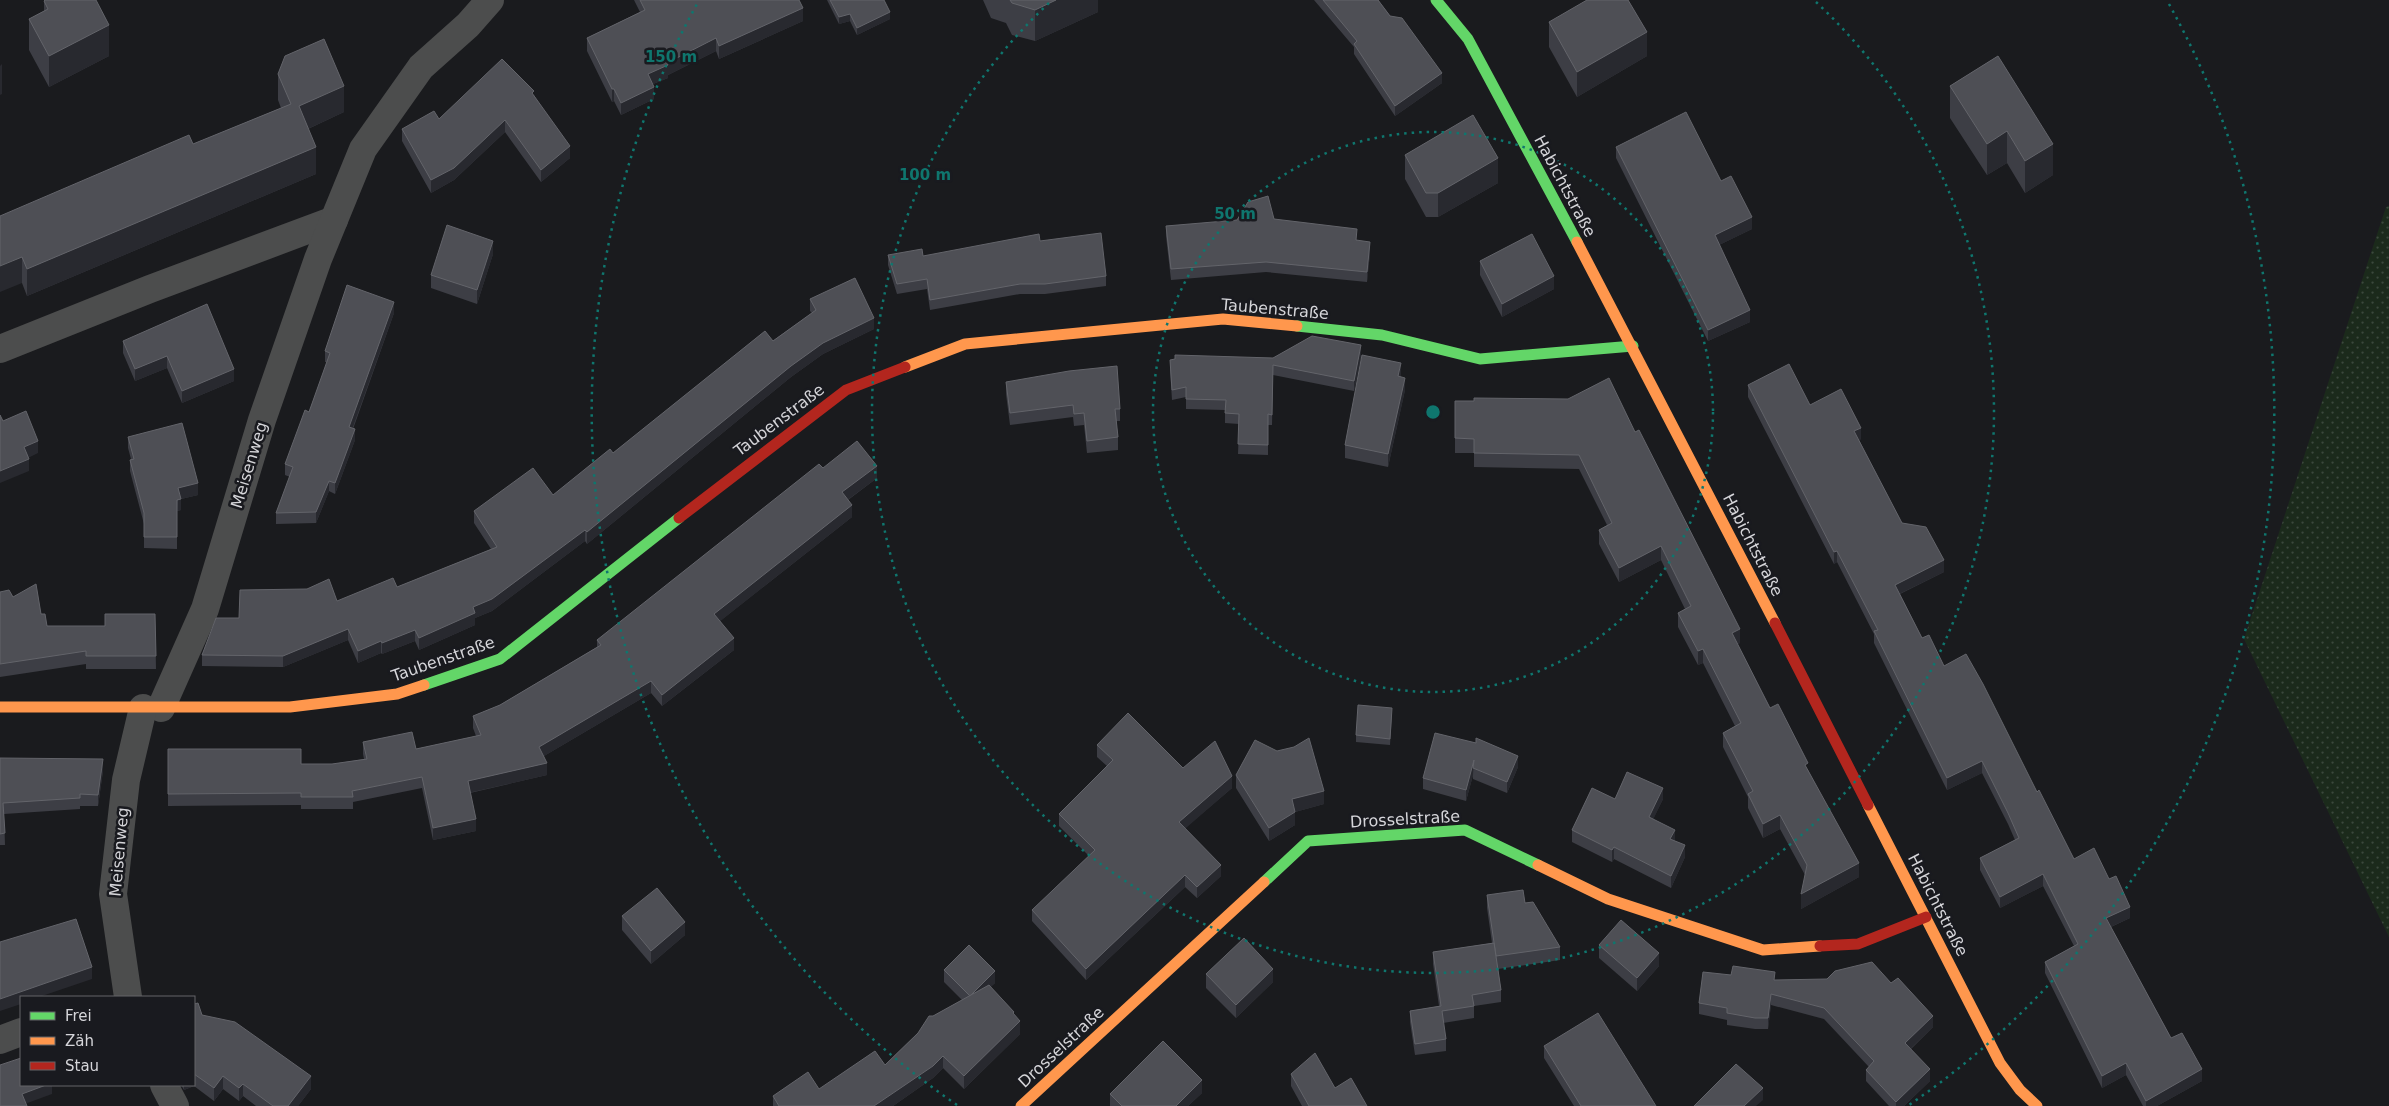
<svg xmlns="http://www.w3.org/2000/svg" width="2389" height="1106" font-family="'DejaVu Sans',sans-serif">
	<defs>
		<pattern id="grass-dots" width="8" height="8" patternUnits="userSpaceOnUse" patternTransform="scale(1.25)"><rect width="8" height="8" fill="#1b2a1b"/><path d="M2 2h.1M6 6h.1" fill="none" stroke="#3b483c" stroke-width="1.8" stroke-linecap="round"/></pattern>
	</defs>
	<rect width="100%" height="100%" fill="#1a1b1e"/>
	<polygon fill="url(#grass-dots)" points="2389,206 2389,937 2244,639 2386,207"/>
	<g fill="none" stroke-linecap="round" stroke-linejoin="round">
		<g stroke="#4c4d4d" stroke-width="28">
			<polyline points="0,349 150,289 334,220"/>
			<polyline points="161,708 205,609 262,420 318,259 363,149 421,67 468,25 490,0"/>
			<polyline points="128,997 113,894 126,780 143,708"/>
			<polyline points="0,1040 21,1032"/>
			<polyline points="164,1085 175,1106"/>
		</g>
		<g stroke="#63d668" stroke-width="11">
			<polyline points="1436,0 1468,39 1577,242"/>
			<polyline points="1297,326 1382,335 1480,359 1633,346"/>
			<polyline points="424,685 500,659 679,518"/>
			<polyline points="1264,882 1308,841 1465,830 1538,865"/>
		</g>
		<g stroke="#ff974d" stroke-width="11">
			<polyline points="1577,242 1775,623"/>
			<polyline points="905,367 965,344 1223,319 1297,326"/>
			<polyline points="0,707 290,707 397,694 424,685"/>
			<polyline points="1868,805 2000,1063 2020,1090 2037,1106"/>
			<polyline points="1538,865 1608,899 1763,950 1820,946"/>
			<polyline points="1021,1106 1264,882"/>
		</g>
		<g stroke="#b3261e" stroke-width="11">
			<polyline points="679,518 846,390 905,367"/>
			<polyline points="1775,623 1868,805"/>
			<polyline points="1820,946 1858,944 1926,917"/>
		</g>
	</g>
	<g fill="#3d3e45">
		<polygon points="634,0 799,0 803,21 719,59 716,51 668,75 668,78 653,84 654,99 621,115 614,101 612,102 587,51 587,38 640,12"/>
		<polygon points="827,0 884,0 890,19 857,35 850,21 839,24"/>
		<polygon points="983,0 1098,0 1098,12 1035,41 1012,35 1006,23 991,18"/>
		<polygon points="1314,0 1378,0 1442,83 1395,116 1354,54 1354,47"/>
		<polygon points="44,1 109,56 49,87 29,50 29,19 44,11"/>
		<polygon points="1549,22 1647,56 1577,97 1549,47"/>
		<polygon points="1998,56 2053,175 2025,193 2007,163 1987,175 1950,118 1950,86"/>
		<polygon points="278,74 344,112 308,129 316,174 27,296 22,283 0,216 193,144 281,108 278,100"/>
		<polygon points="534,95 570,158 541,182 505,132 454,180 431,193 402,141 402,129"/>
		<polygon points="1616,147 1721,181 1752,229 1719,245 1750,322 1708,341 1616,158"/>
		<polygon points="1405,155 1498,183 1438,217 1426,217 1405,179"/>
		<polygon points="1274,219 1357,240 1370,253 1367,282 1266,272 1171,280 1166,236 1166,226"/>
		<polygon points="1040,241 1106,276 1106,286 1045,294 1020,294 930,310 927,289 897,294 888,265 888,255 923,256"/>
		<polygon points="493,254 477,304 431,288 431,275"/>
		<polygon points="1480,261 1554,289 1502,317 1480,275"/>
		<polygon points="810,299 874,329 823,354 791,377 587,544 585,541 492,611 475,618 475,625 419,650 415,641 382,654 381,653 358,663 348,640 283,667 202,666 202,655 239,618 337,601 397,587 491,549 474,523 474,511 553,495 812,313 810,311"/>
		<polygon points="394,313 353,429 355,440 335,494 329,491 316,523 276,524 276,513 290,477 285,475 285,464 309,412 327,362 325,362 325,351"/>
		<polygon points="123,341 234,381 182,403 167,368 135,381 123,353"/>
		<polygon points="1361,356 1354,391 1273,375 1272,425 1268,425 1268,455 1238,454 1239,424 1225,423 1225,410 1186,409 1186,397 1172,400 1170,370 1170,360"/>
		<polygon points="1400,377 1405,390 1388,467 1345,458 1345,445"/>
		<polygon points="1006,382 1120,409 1120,421 1116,421 1118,437 1118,450 1087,453 1084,425 1074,426 1073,417 1010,425 1006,394"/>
		<polygon points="1748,385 1810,405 1861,439 1859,440 1902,523 1944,572 1900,594 1922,638 1944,666 2037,792 2074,859 2109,879 2130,918 2111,927 2171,1038 2202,1081 2157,1106 2143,1106 2126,1075 2102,1088 2045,973 2045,962 2074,946 2043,886 2000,908 1980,870 1980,858 2015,840 2008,824 1982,773 1947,790 1874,643 1874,634 1837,562 1834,564 1748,397"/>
		<polygon points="1455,401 1635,432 1740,643 1737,644 1770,708 1808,770 1859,877 1801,909 1805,875 1780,829 1763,838 1748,808 1748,797 1723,747 1723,733 1735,726 1703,663 1698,665 1678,627 1678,613 1685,609 1661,560 1619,582 1599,544 1599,530 1607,525 1579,469 1474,467 1474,453 1455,453"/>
		<polygon points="128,437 198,495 181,499 181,510 177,511 177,549 144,548 144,524 130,471 130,460 131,459 128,448"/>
		<polygon points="823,468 877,478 848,500 852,517 720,621 734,650 662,706 651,693 544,756 547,775 470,793 476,831 433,840 422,788 353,802 353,809 301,809 301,805 168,806 168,749 301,764 332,764 364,759 363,754 363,742 416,749 476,736 473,728 473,716 500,705 597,647 597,640"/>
		<polygon points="0,592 13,597 41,614 47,626 105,626 155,614 156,669 86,669 86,664 0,677"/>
		<polygon points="1392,714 1390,745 1356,742 1356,735"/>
		<polygon points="1476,743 1518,767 1507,793 1473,779 1473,775 1466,801 1423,789 1423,778"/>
		<polygon points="1097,745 1183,768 1232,788 1185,828 1221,876 1197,898 1185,887 1086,980 1032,921 1032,910 1089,856 1059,826 1059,814 1107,766 1097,757"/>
		<polygon points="0,758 103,771 98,806 80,806 80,809 4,814 5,845 0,845"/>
		<polygon points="1236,775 1324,804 1295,812 1295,825 1269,841 1236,788"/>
		<polygon points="1615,799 1663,799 1653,819 1675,841 1685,857 1671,888 1614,859 1612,862 1572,842 1572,830"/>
		<polygon points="1487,895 1525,903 1560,947 1560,960 1498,969 1501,990 1501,1002 1474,1006 1474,1018 1443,1023 1446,1039 1446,1051 1415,1055 1410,1022 1410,1011 1439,1006 1433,964 1433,952 1492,943 1487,908"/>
		<polygon points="622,916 685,935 651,964 622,930"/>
		<polygon points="1599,945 1659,966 1637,991 1599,958"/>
		<polygon points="944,970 995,983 990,987 1014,1015 1020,1034 964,1089 943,1068 933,1078 893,1106 773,1106 773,1096 819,1089 885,1065 918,1033 933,1016 962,1000 944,982"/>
		<polygon points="1206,974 1273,982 1236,1018 1206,988"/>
		<polygon points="1775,980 1933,1027 1911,1049 1930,1081 1904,1106 1889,1106 1866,1081 1866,1070 1869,1067 1824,1019 1771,1005 1768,1029 1755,1029 1727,1025 1727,1020 1699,1014 1699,1003"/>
		<polygon points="194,1004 202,1015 311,1089 298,1106 256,1106 243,1096 239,1101 223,1089 214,1101 194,1086 184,1090 181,1085 194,1085"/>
		<polygon points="1544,1046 1656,1106 1574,1106 1544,1058"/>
		<polygon points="1291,1074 1335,1088 1367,1106 1302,1106 1291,1086"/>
		<polygon points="1202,1093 1188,1106 1110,1106 1110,1094"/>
	</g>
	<g fill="#28292f">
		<polygon points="1056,0 1098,0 1098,12 1035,41 1035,10"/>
		<polygon points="803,8 803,21 719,59 719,46"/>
		<polygon points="890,12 890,19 857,35 857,28"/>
		<polygon points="850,14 850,21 839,24 839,17"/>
		<polygon points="109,25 109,56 49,87 49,56"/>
		<polygon points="1647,32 1647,56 1577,97 1577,72"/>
		<polygon points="716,38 716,51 668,75 668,78 648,86 648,74 667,63"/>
		<polygon points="2,64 2,94 0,95 0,66"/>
		<polygon points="1442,73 1442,83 1395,116 1395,106"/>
		<polygon points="344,86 344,112 299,133 299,106"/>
		<polygon points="654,87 654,99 621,115 621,103"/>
		<polygon points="612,89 614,89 614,101 612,102"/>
		<polygon points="505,120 505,132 454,180 431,193 431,180"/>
		<polygon points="2007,131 2007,163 1987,175 1987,144"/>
		<polygon points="2053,144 2053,175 2025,193 2025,161"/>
		<polygon points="570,146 570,158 541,182 541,170"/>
		<polygon points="316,147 316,174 27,296 27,269"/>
		<polygon points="1498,158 1498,183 1438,217 1438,193"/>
		<polygon points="1752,217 1752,229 1715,247 1715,235"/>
		<polygon points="493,241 493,254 477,304 477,290"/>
		<polygon points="1370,242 1370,253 1367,282 1367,272"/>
		<polygon points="22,257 22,283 0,292 0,266"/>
		<polygon points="1554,276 1554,289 1502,317 1502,304"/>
		<polygon points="394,302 394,313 349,438 349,427"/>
		<polygon points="1750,310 1750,322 1708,341 1708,330"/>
		<polygon points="874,318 874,329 823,354 791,377 587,544 587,532 791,366 823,343"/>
		<polygon points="1361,345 1361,356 1354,391 1354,381"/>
		<polygon points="167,356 167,368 135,381 135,369"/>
		<polygon points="1401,363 1401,375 1398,389 1398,376"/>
		<polygon points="234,369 234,381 182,403 182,391"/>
		<polygon points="1405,378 1405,390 1388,467 1388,454"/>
		<polygon points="1861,428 1861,439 1854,443 1854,431"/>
		<polygon points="355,429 355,440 335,494 335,483"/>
		<polygon points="38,441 38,453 24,460 24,447"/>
		<polygon points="29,459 29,471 0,483 0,471"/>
		<polygon points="877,466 877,478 842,504 842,492"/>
		<polygon points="329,481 329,491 316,523 316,512"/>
		<polygon points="198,483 198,495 181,499 181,510 177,511 178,488"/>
		<polygon points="852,505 852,517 714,626 714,614"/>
		<polygon points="585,530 585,541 492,611 475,618 475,625 419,650 419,638 473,607"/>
		<polygon points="1661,546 1661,560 1619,582 1619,568"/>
		<polygon points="1837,551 1837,562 1834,564 1834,552"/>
		<polygon points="1944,560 1944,572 1895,596 1895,585"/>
		<polygon points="348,629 348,640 283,667 283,656"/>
		<polygon points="1740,629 1740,643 1732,648 1732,633"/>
		<polygon points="415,630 415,641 382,654 382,643"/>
		<polygon points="734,638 734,650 662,706 662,695"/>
		<polygon points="381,641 381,653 358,663 358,651"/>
		<polygon points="1703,649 1703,663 1698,665 1698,651"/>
		<polygon points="651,681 651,693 539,759 539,747"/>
		<polygon points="1518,756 1518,767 1507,793 1507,782"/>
		<polygon points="103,759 103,771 98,806 98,795"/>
		<polygon points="1474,760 1473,775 1466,801 1466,790"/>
		<polygon points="1982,761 1982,773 1947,790 1947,778"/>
		<polygon points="547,763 547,775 468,793 468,781"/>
		<polygon points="1232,776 1232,788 1179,834 1179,822"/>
		<polygon points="1663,788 1663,799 1649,828 1649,817"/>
		<polygon points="1324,791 1324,804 1295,812 1295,825 1269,841 1269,828 1292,799"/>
		<polygon points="1780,815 1780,829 1763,838 1763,824"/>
		<polygon points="476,819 476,831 433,840 433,828"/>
		<polygon points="1675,830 1675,841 1670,839"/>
		<polygon points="1685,845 1685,857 1671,888 1671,876"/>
		<polygon points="1614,847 1614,859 1612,862 1612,850"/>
		<polygon points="1859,863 1859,877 1801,909 1801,894"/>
		<polygon points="1221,865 1221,876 1197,898 1197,887"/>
		<polygon points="2043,874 2043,886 2000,908 2000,897"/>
		<polygon points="1185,875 1185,887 1086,980 1086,969"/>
		<polygon points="2130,907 2130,918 2106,929 2106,918"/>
		<polygon points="685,922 685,935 651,964 651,951"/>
		<polygon points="1659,953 1659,966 1637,991 1637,978"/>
		<polygon points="92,967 92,979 39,997 21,997 21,1004 0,1011 0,999"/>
		<polygon points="1273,969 1273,982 1236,1018 1236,1005"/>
		<polygon points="995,971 995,983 970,1008 970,996"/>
		<polygon points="1771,994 1771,1005 1768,1029 1768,1018"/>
		<polygon points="1933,1016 1933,1027 1905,1054 1905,1043"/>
		<polygon points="1020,1021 1020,1034 964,1089 964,1076"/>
		<polygon points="943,1056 943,1068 933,1078 893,1106 874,1106"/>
		<polygon points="2126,1063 2126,1075 2102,1088 2102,1076"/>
		<polygon points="1930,1069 1930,1081 1904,1106 1896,1106 1896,1102"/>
		<polygon points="2202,1069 2202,1081 2157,1106 2146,1106 2146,1101"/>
		<polygon points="194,1074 194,1086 184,1090 184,1085 194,1085"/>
		<polygon points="223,1076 223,1089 214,1101 214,1088"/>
		<polygon points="311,1076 311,1089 298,1106 288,1106"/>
		<polygon points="1202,1080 1202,1093 1188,1106 1176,1106"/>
		<polygon points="243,1084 243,1096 239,1101 239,1088"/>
		<polygon points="46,1085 52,1085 52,1094 22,1105 22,1094"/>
		<polygon points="1763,1088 1763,1100 1756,1106 1744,1106"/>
	</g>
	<g fill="#4e4f55" stroke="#63646a">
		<polygon points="45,0 96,0 109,25 49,56 29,19 48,9 44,1"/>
		<polygon points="640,0 799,0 803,8 719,46 716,38 667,63 668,65 648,74 654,87 621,103 614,89 612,89 587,38 645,10"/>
		<polygon points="830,0 884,0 890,12 857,28 850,14 839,17"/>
		<polygon points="1010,0 1056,0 1035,10 1012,3"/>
		<polygon points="1323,0 1378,0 1390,16 1402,18 1442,73 1395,106 1354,44 1357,41"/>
		<polygon points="1587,0 1628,0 1647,32 1577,72 1549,22"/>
		<polygon points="324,39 344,86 299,106 316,147 27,269 22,257 0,266 0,216 189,135 193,144 291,104 278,74 285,56"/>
		<polygon points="1998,56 2053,144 2025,161 2007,131 1987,144 1950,86"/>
		<polygon points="502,59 534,91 532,93 570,146 541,170 505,120 454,168 431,180 402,129 434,111 439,119"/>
		<polygon points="1686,112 1721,181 1731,176 1752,217 1715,235 1750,310 1708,330 1616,147"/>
		<polygon points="1473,115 1498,158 1438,193 1426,193 1405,155"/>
		<polygon points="1268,196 1274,219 1357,229 1356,240 1370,242 1367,272 1266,262 1171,269 1166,226 1237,220 1248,202"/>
		<polygon points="447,225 493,241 477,290 431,275"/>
		<polygon points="1101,233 1106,276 1045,284 1020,284 930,300 927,279 897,284 888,255 922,249 923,256 1039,234 1040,241"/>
		<polygon points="1532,234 1554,276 1502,304 1480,261"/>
		<polygon points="855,278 874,318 823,343 791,366 587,532 585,530 492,599 473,607 475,613 419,638 415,630 382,643 381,641 358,651 348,629 283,656 202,655 216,618 239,618 240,590 307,589 329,579 337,601 393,578 397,587 497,547 474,511 533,468 553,495 610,449 613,453 765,331 773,341 816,310 810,299"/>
		<polygon points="347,285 394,302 349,427 355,429 335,483 329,481 316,512 276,513 293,467 285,464 305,410 309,412 330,353 325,351"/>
		<polygon points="207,304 234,369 182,391 167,356 135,369 123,341"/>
		<polygon points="1312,336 1361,345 1354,381 1273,365 1272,415 1268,414 1268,445 1238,444 1239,414 1225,413 1226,400 1186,399 1186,387 1172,390 1170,360 1175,359 1175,355 1273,358"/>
		<polygon points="1362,355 1401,363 1398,376 1405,378 1388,454 1345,445"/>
		<polygon points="1789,364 1810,405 1841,389 1861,428 1854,431 1902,523 1926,527 1944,560 1895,585 1922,638 1929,635 1944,666 1966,654 1983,684 2037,792 2039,790 2074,859 2094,848 2109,879 2116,876 2130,907 2106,918 2171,1038 2182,1033 2202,1069 2146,1101 2126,1063 2102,1076 2045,962 2078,944 2043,874 2000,897 1980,858 2019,838 2008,813 1982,761 1947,778 1874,631 1878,630 1837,551 1834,552 1748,385"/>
		<polygon points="1117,366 1120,409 1115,409 1118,437 1087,441 1084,413 1074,414 1073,405 1010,413 1006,382 1069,371"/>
		<polygon points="1609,378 1635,432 1639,430 1740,629 1732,633 1770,708 1778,704 1808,763 1805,765 1859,863 1801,894 1807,865 1780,815 1763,824 1748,794 1753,791 1723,733 1741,723 1703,649 1698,651 1678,613 1691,606 1661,546 1619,568 1599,530 1612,523 1579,455 1474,453 1474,439 1455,438 1455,401 1474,401 1474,398 1568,399"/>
		<polygon points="26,411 38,441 24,447 29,459 0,471 0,415 3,421"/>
		<polygon points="182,423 198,483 178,488 181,499 177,500 177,537 144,537 144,513 130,460 134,459 128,437"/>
		<polygon points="857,441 877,466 842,492 852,505 714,614 734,638 662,695 651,681 539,747 547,763 468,781 476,819 433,828 422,777 352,791 353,797 301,797 301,793 168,794 168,749 301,749 301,764 332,764 367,759 363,742 412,732 416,749 481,735 473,716 500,705 601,645 597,640 819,464 823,468"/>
		<polygon points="36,584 41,614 45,614 47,626 105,626 105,614 155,614 156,656 86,656 86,651 0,664 0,592 9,590 13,597"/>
		<polygon points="1358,705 1392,708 1390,739 1356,735"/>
		<polygon points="1128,713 1183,768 1215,741 1232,776 1179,822 1221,865 1197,887 1185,875 1086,969 1032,910 1095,850 1059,814 1113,760 1097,745"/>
		<polygon points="1435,733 1476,743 1476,738 1518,756 1507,782 1473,768 1474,760 1466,790 1423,778"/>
		<polygon points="1309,738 1324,791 1292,799 1295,812 1269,828 1236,775 1255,740 1277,751 1294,747"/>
		<polygon points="0,758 103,759 98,795 80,794 80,798 3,803 5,833 0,834"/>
		<polygon points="1627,772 1663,788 1649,817 1675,830 1670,839 1685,845 1671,876 1614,847 1612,850 1572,830 1592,788 1615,799"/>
		<polygon points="657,888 685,922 651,951 622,916"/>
		<polygon points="1523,890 1525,903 1533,902 1560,947 1496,956 1487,895"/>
		<polygon points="76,919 92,967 0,999 0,942"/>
		<polygon points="1621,920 1659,953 1637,978 1599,945"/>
		<polygon points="1244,938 1273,969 1236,1005 1206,974"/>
		<polygon points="1494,943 1501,990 1472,995 1474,1006 1442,1011 1446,1039 1415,1044 1410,1011 1441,1006 1433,952"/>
		<polygon points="969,945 995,971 970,996 944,970"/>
		<polygon points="1872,962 1891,983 1898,978 1933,1016 1905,1043 1930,1069 1896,1102 1866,1070 1874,1061 1824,1008 1771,994 1768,1018 1755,1018 1727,1013 1727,1008 1699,1003 1703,972 1731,975 1733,966 1775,972 1774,980 1827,979 1835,971"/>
		<polygon points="989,985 1014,1012 1013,1013 1020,1021 964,1076 943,1056 933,1066 874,1106 779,1106 773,1096 808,1072 819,1089 875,1051 885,1065 918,1033 929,1016 933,1016"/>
		<polygon points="198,1003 202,1015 235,1022 311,1076 288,1106 273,1106 243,1084 239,1088 223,1076 214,1088 194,1074 194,1004"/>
		<polygon points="1598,1013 1656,1106 1581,1106 1544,1046"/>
		<polygon points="1163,1041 1202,1080 1176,1106 1122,1106 1110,1094"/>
		<polygon points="1315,1053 1335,1088 1351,1078 1367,1106 1309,1106 1291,1074"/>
		<polygon points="21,1058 21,1085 46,1085 22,1094 27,1106 0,1106 0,1065"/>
		<polygon points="1736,1064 1763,1088 1744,1106 1694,1106"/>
	</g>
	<g fill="none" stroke="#0f766e" stroke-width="2.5" stroke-dasharray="2.5 5">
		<circle cx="1433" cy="412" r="280"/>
		<path d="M1816 2A561 561 0 1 1 1050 2"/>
		<path d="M957 1105A841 841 0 0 1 697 4M2169 4A841 841 0 0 1 1909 1105"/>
	</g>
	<g text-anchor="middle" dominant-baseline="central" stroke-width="5" stroke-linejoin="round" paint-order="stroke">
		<g font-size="16" fill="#d5d5d9" stroke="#191a1f">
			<text transform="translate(1565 186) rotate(62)">Habichtstraße</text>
			<text transform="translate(1275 309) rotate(5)">Taubenstraße</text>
			<text transform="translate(779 420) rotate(-37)">Taubenstraße</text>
			<text transform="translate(249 465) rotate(-73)">Meisenweg</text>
			<text transform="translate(1753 545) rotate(63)">Habichtstraße</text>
			<text transform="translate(443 659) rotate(-19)">Taubenstraße</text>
			<text transform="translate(1405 819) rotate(-3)">Drosselstraße</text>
			<text transform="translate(119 852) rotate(-85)">Meisenweg</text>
			<text transform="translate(1938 905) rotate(63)">Habichtstraße</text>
			<text transform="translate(1061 1047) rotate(-43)">Drosselstraße</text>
		</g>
	</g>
	<circle cx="1433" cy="412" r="8" fill="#0f766e" stroke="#191a1f" stroke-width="2.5"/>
	<g font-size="15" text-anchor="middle" font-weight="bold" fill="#0f766e" stroke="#191a1f" stroke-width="5" stroke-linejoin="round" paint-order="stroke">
		<text x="671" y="62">150 m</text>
		<text x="925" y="180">100 m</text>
		<text x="1235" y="219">50 m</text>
	</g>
	<rect x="20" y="996" width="175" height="90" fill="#191a1f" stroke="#646569"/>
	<rect x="30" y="1012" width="25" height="8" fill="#63d668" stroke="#646569"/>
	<text x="65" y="1021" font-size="15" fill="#d5d5d9">Frei</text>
	<rect x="30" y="1037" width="25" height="8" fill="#ff974d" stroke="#646569"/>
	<text x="65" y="1046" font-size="15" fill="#d5d5d9">Zäh</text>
	<rect x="30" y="1062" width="25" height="8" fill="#b3261e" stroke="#646569"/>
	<text x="65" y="1071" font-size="15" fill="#d5d5d9">Stau</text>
</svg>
